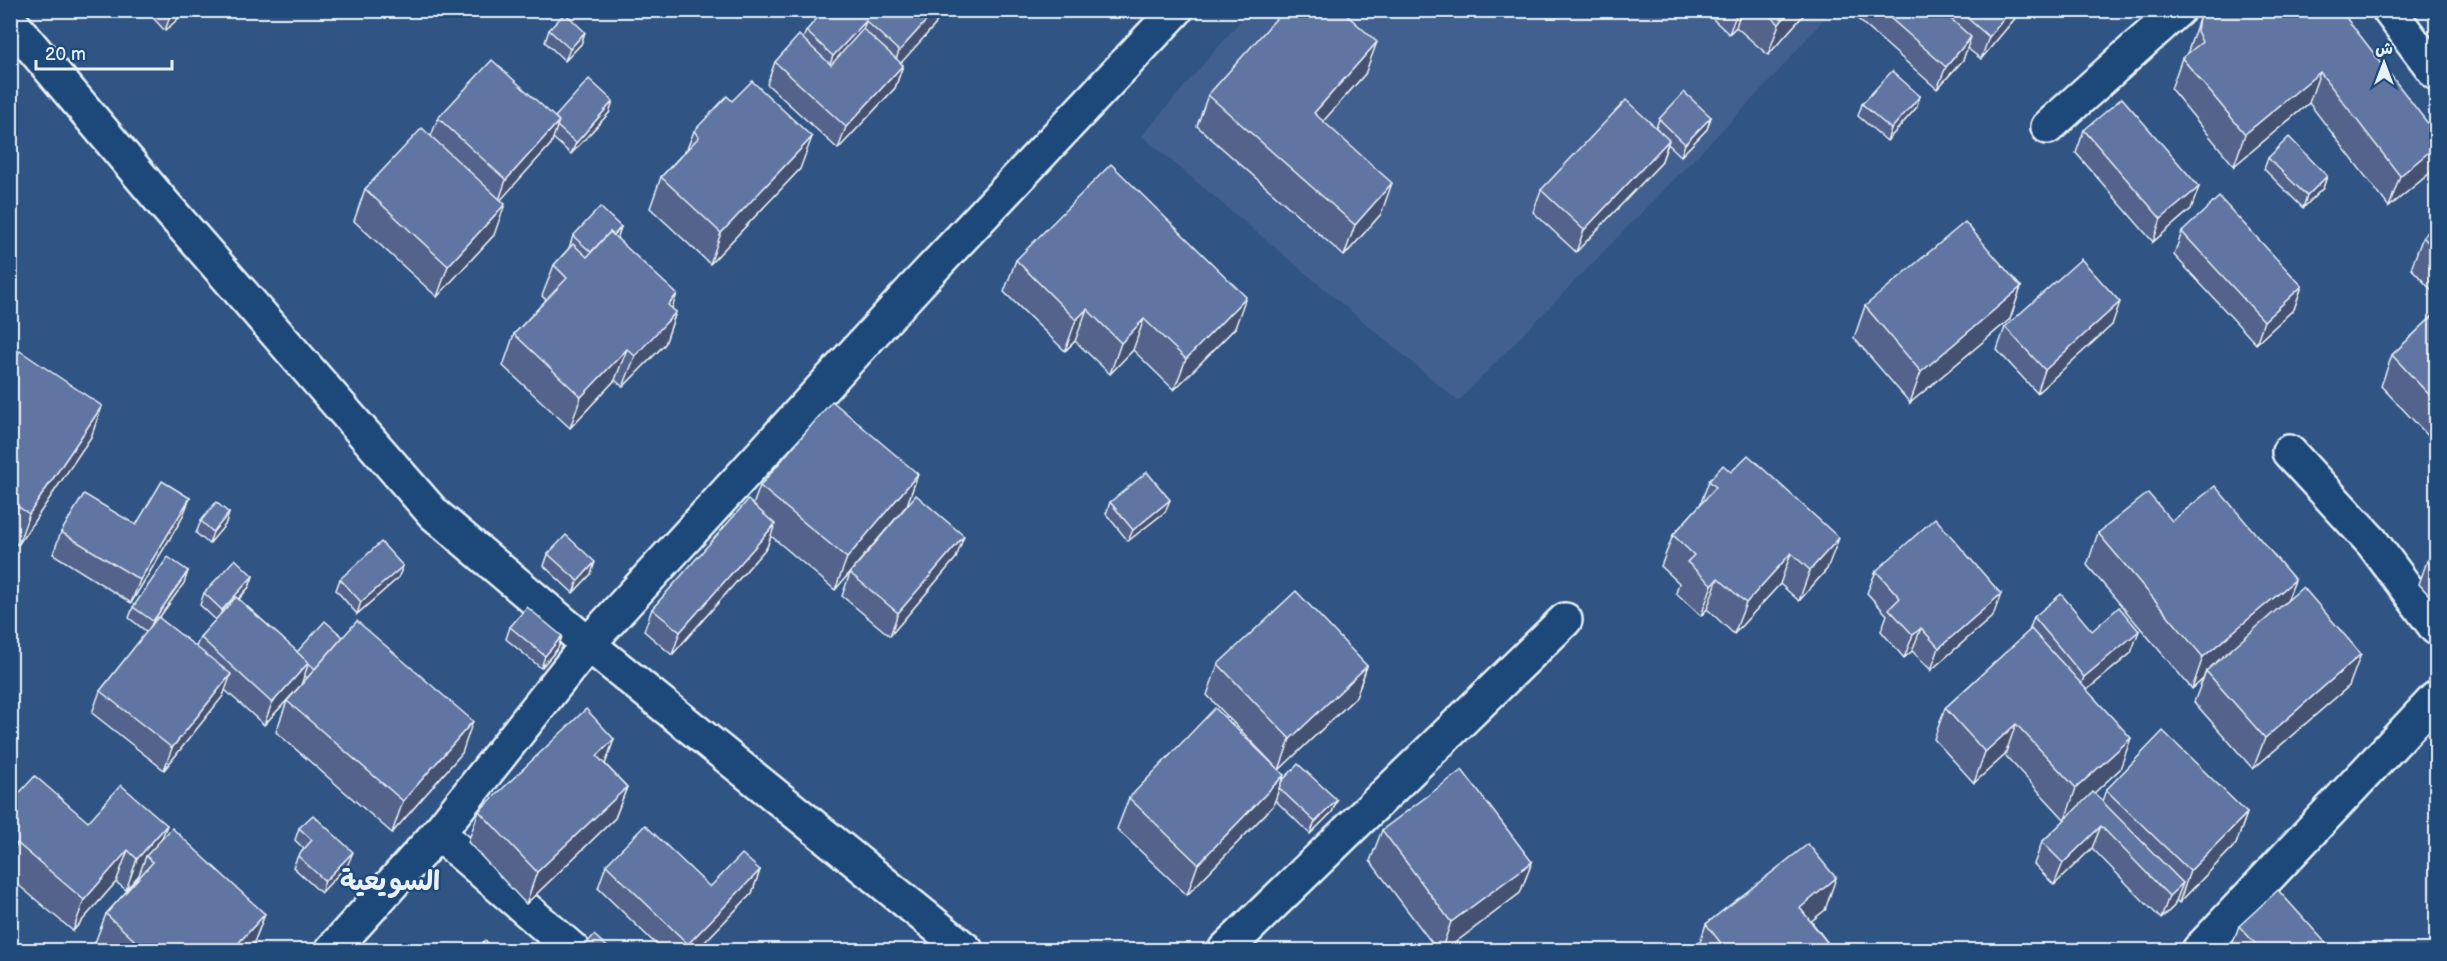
<svg xmlns="http://www.w3.org/2000/svg" width="2447" height="961" font-family="'Balsamiq Sans','Playpen Sans Arabic',sans-serif">
	<rect width="100%" height="100%" fill="#305484"/>
	<filter id="ink" filterUnits="userSpaceOnUse"><feTurbulence type="fractalNoise" baseFrequency=".0167" numOctaves="2"/><feDisplacementMap in="SourceGraphic" scale="12" xChannelSelector="R" yChannelSelector="G"/><feConvolveMatrix kernelMatrix="1 2 1 2 8 2 1 2 1" color-interpolation-filters="sRGB"/></filter>
	<g filter="url(#ink)">
		<polygon fill="#42618f" points="1249,11 1831,11 1769,82 1458,401 1142,136"/>
		<g fill="none" stroke-linecap="round" stroke-linejoin="round">
			<defs>
				<g id="minor">
					<polyline points="10,21 163,203 434,514 588,644 966,950"/>
					<polyline points="2048,127 2178,10"/>
					<polyline points="2289,452 2372,542 2436,628"/>
					<polyline points="438,833 573,950"/>
					<polyline points="332,950 438,833 588,644 916,286 1176,10"/>
					<polyline points="1225,950 1565,620"/>
					<polyline points="2199,950 2436,698"/>
				</g>
				<polyline id="trunk" points="2389,10 2436,73"/>
			</defs>
			<use href="#minor" stroke="#e8f1f8" stroke-width="38"/>
			<use href="#trunk" stroke="#e8f1f8" stroke-width="38"/>
			<use href="#minor" stroke="#1f4a7a" stroke-width="33"/>
			<use href="#trunk" stroke="#1f4a7a" stroke-width="33"/>
		</g>
		<g fill="#53648b" stroke="#e8f1f8" stroke-width="1.5">
			<polygon points="146,10 187,10 165,31"/>
			<polygon points="936,10 941,10 935,25 900,63 903,65 895,88 838,149 767,84 775,62 803,39 806,31"/>
			<polygon points="1703,10 1808,10 1768,55 1736,27 1729,34"/>
			<polygon points="1852,10 1943,10 1942,12 1947,16 1949,10 2022,10 1981,59 1967,48 1963,60 1937,89 1851,13"/>
			<polygon points="2340,10 2431,172 2389,207 2309,103 2234,166 2171,89 2182,58 2187,54 2199,19 2237,13"/>
			<polygon points="549,30 585,32 581,44 565,61 545,42"/>
			<polygon points="1365,74 1323,121 1381,214 1344,256 1197,126 1208,95"/>
			<polygon points="1920,96 1916,108 1887,141 1858,116 1862,104"/>
			<polygon points="609,113 571,154 553,138 551,144 501,199 494,235 437,297 354,221 365,189 431,136 438,118 555,117"/>
			<polygon points="1711,117 1707,129 1681,156 1668,144 1661,163 1576,252 1533,212 1541,190 1656,128 1659,119"/>
			<polygon points="2084,130 2191,209 2153,242 2076,153"/>
			<polygon points="694,131 800,169 710,264 650,208 661,177 687,149"/>
			<polygon points="2268,158 2327,176 2323,188 2303,208 2264,169"/>
			<polygon points="2436,224 2436,295 2411,268 2423,237"/>
			<polygon points="621,227 617,238 672,309 676,312 665,344 623,387 615,380 570,428 503,366 514,334 546,300 542,296 554,265 569,248 573,236"/>
			<polygon points="2182,232 2302,286 2294,309 2256,344 2174,255"/>
			<polygon points="1016,260 1235,328 1174,390 1133,350 1110,374 1075,341 1065,351 1004,292"/>
			<polygon points="2021,287 2010,319 1910,403 1854,338 1865,306"/>
			<polygon points="2436,313 2436,436 2432,440 2381,386 2392,355"/>
			<polygon points="2112,325 2037,393 1997,350 2005,327"/>
			<polygon points="10,364 102,406 91,437 18,545 10,540"/>
			<polygon points="918,474 907,505 835,590 771,536 767,547 672,655 644,631 652,609 753,505 760,486"/>
			<polygon points="1709,481 1827,569 1799,601 1780,584 1734,634 1707,609 1701,616 1676,593 1679,583 1661,566 1673,535 1700,505"/>
			<polygon points="190,498 181,520 131,603 53,554 61,532 136,525"/>
			<polygon points="1110,502 1165,512 1128,541 1106,514"/>
			<polygon points="229,513 225,525 209,544 196,533 201,521"/>
			<polygon points="2172,521 2295,580 2287,600 2349,686 2253,769 2194,702 2203,679 2192,689 2087,565 2098,533"/>
			<polygon points="2436,553 2436,603 2419,584 2427,561"/>
			<polygon points="548,554 591,574 573,593 544,566"/>
			<polygon points="956,558 890,636 842,596 850,573"/>
			<polygon points="403,566 398,578 357,614 336,590 340,579"/>
			<polygon points="188,571 184,583 159,618 196,647 200,637 216,620 200,605 204,593 253,576 249,587 239,599 297,652 462,753 392,833 276,732 287,701 307,678 304,675 301,685 264,725 225,690 223,696 164,770 92,713 100,691 147,632 129,618 133,607"/>
			<polygon points="1876,571 1993,616 1931,670 1912,651 1904,658 1881,631 1887,615 1867,593"/>
			<polygon points="2034,617 2092,631 2131,653 2087,690 2120,769 2094,793 2102,801 2106,790 2247,813 2236,844 2179,903 2176,900 2174,906 2161,919 2092,848 2054,885 2034,864 2042,842 2065,820 2005,755 1974,783 1934,739 1945,708 2029,631"/>
			<polygon points="510,627 562,636 558,648 541,668 506,639"/>
			<polygon points="1218,664 1367,666 1356,697 1279,770 1282,781 1337,800 1332,812 1310,834 1275,800 1273,806 1187,895 1117,829 1129,798 1271,762 1207,695"/>
			<polygon points="614,739 605,764 627,787 615,818 526,904 468,842 479,811"/>
			<polygon points="10,803 88,822 167,825 161,839 265,914 253,945 248,951 100,951 94,945 106,914 137,880 139,875 126,890 116,882 73,931 10,878"/>
			<polygon points="299,828 348,864 321,893 293,867 298,856 304,849 295,840"/>
			<polygon points="1382,830 1532,862 1520,893 1444,951 1438,951 1370,861"/>
			<polygon points="606,865 710,887 760,870 752,893 696,951 663,951 598,888"/>
			<polygon points="1825,910 1811,921 1834,951 1697,951 1706,924"/>
			<polygon points="2239,926 2333,951 2233,951 2231,948"/>
		</g>
		<g fill="#445171" stroke="#e8f1f8" stroke-width="1.5">
			<polygon points="172,10 187,10 165,31"/>
			<polygon points="936,10 941,10 935,25 891,74 899,51"/>
			<polygon points="1738,10 1741,10 1736,27 1729,34"/>
			<polygon points="1791,10 1808,10 1768,55 1779,24"/>
			<polygon points="2011,10 2022,10 1981,59 1989,37"/>
			<polygon points="866,21 858,43 825,78 833,56"/>
			<polygon points="585,32 581,44 565,61 570,49"/>
			<polygon points="1971,37 1963,60 1937,89 1946,67"/>
			<polygon points="1377,42 1365,74 1303,144 1314,113"/>
			<polygon points="903,65 895,88 838,149 846,127"/>
			<polygon points="2320,72 2309,103 2234,166 2245,134"/>
			<polygon points="1920,96 1916,108 1887,141 1891,129"/>
			<polygon points="613,101 609,113 571,154 576,143"/>
			<polygon points="1711,117 1707,129 1681,156 1685,144"/>
			<polygon points="559,121 551,144 498,203 506,180"/>
			<polygon points="812,137 800,169 710,264 721,233"/>
			<polygon points="1669,140 1661,163 1576,252 1584,230"/>
			<polygon points="2436,146 2436,157 2431,172 2389,207 2400,176"/>
			<polygon points="2327,176 2323,188 2303,208 2307,196"/>
			<polygon points="1392,183 1381,214 1344,256 1355,225"/>
			<polygon points="2199,187 2191,209 2153,242 2161,219"/>
			<polygon points="505,204 494,235 437,297 448,266"/>
			<polygon points="621,227 617,239 595,256"/>
			<polygon points="2302,286 2294,309 2256,344 2264,321"/>
			<polygon points="2021,287 2010,319 1910,403 1921,372"/>
			<polygon points="677,294 667,322 676,312 665,344 623,387 635,356 668,305"/>
			<polygon points="1246,297 1235,328 1174,390 1186,359"/>
			<polygon points="2120,302 2112,325 2037,393 2045,370"/>
			<polygon points="1087,309 1075,341 1065,351 1076,320"/>
			<polygon points="1144,319 1133,350 1110,374 1121,343"/>
			<polygon points="627,349 615,380 570,428 581,397"/>
			<polygon points="102,406 91,437 18,545 29,514"/>
			<polygon points="2436,428 2436,436 2432,440"/>
			<polygon points="918,474 907,505 835,590 847,558"/>
			<polygon points="190,498 181,520 131,603 140,580"/>
			<polygon points="1170,500 1165,512 1128,541 1133,530"/>
			<polygon points="229,513 225,525 209,544 213,532"/>
			<polygon points="775,524 767,547 672,655 680,632"/>
			<polygon points="964,536 956,558 890,636 898,613"/>
			<polygon points="1839,538 1827,569 1799,601 1810,570"/>
			<polygon points="1791,553 1780,584 1734,634 1746,603"/>
			<polygon points="595,562 591,574 573,593 578,581"/>
			<polygon points="403,566 398,578 357,614 361,602"/>
			<polygon points="188,571 184,583 148,633 153,621"/>
			<polygon points="253,576 249,587 218,621 222,610"/>
			<polygon points="1718,578 1707,609 1701,616 1712,585"/>
			<polygon points="2295,580 2283,612 2206,671 2203,679 2192,689 2203,657"/>
			<polygon points="2001,594 1993,616 1931,670 1939,648"/>
			<polygon points="1921,628 1912,651 1904,658 1913,635"/>
			<polygon points="2139,631 2131,653 2076,699 2084,677"/>
			<polygon points="562,636 558,648 541,668 545,656"/>
			<polygon points="2361,654 2349,686 2253,769 2265,738"/>
			<polygon points="309,662 301,685 264,725 272,703"/>
			<polygon points="1367,666 1356,697 1279,770 1290,739"/>
			<polygon points="231,674 223,696 164,770 172,748"/>
			<polygon points="473,721 462,753 392,833 403,801"/>
			<polygon points="2016,724 2005,755 1974,783 1985,752"/>
			<polygon points="2131,738 2120,769 2065,820 2076,788"/>
			<polygon points="614,739 603,770 597,756"/>
			<polygon points="1284,775 1273,806 1187,895 1198,864"/>
			<polygon points="627,787 615,818 526,904 537,872"/>
			<polygon points="1337,800 1332,812 1310,834 1315,822"/>
			<polygon points="2247,813 2236,844 2179,903 2190,871"/>
			<polygon points="167,825 155,856 146,856 139,875 126,890 137,859"/>
			<polygon points="2101,826 2092,848 2054,885 2063,863"/>
			<polygon points="17,843 10,861 10,850"/>
			<polygon points="128,850 116,882 73,931 84,900"/>
			<polygon points="353,852 348,864 321,893 325,881"/>
			<polygon points="1532,862 1520,893 1444,951 1441,951 1451,922"/>
			<polygon points="760,870 752,893 696,951 686,951 688,944"/>
			<polygon points="1836,878 1825,910 1789,939 1800,908"/>
			<polygon points="2183,883 2174,906 2161,919 2169,896"/>
			<polygon points="265,914 253,945 248,951 231,951"/>
		</g>
		<g fill="#6174a2" stroke="#e8f1f8" stroke-width="1.5">
			<polygon points="824,10 936,10 899,51 866,21 833,56 806,31"/>
			<polygon points="1284,10 1341,10 1377,42 1314,113 1392,183 1355,225 1208,95"/>
			<polygon points="1764,10 1791,10 1779,24"/>
			<polygon points="1881,10 1941,10 1971,37 1946,67"/>
			<polygon points="1958,10 2011,10 1989,37"/>
			<polygon points="2205,10 2234,10 2237,13 2240,10 2340,10 2362,38 2436,134 2436,146 2400,176 2320,72 2245,134 2182,58 2202,42 2197,31 2199,19"/>
			<polygon points="565,13 585,32 570,49 549,30"/>
			<polygon points="863,29 903,65 846,127 775,62 799,35 831,65"/>
			<polygon points="492,60 559,121 506,180 438,118"/>
			<polygon points="1892,71 1920,96 1891,129 1862,104"/>
			<polygon points="589,79 613,101 576,143 557,126 559,121 555,117"/>
			<polygon points="752,81 812,137 721,233 661,177 699,137 694,131 727,96 732,101"/>
			<polygon points="1684,92 1711,117 1685,144 1659,119"/>
			<polygon points="2122,98 2199,187 2161,219 2084,130"/>
			<polygon points="1626,100 1669,140 1584,230 1541,190"/>
			<polygon points="422,128 505,204 448,266 365,189"/>
			<polygon points="2289,137 2327,176 2307,196 2268,158"/>
			<polygon points="1111,164 1246,297 1186,359 1144,319 1121,343 1087,309 1076,320 1016,260"/>
			<polygon points="2219,197 2302,286 2264,321 2182,232"/>
			<polygon points="600,207 621,227 614,235 610,232 591,252 573,236"/>
			<polygon points="1965,222 2021,287 1921,372 1865,306"/>
			<polygon points="2436,224 2436,251 2423,237"/>
			<polygon points="610,232 677,294 668,305 676,312 635,356 627,349 581,397 514,334 567,278 554,265 573,244 587,257"/>
			<polygon points="2081,259 2120,302 2045,370 2005,327"/>
			<polygon points="2436,313 2436,402 2392,355"/>
			<polygon points="20,351 102,406 29,514 10,501 10,364"/>
			<polygon points="832,401 918,474 847,558 760,486"/>
			<polygon points="1748,455 1839,538 1810,570 1791,553 1746,603 1718,578 1712,585 1687,562 1694,555 1673,535 1716,487 1709,481 1723,465 1731,472"/>
			<polygon points="1147,472 1170,500 1133,530 1110,502"/>
			<polygon points="162,481 190,498 140,580 61,532 84,494 136,525"/>
			<polygon points="2215,486 2295,580 2203,657 2098,533 2148,493 2172,521"/>
			<polygon points="916,495 964,536 898,613 850,573"/>
			<polygon points="748,500 775,524 680,632 652,609"/>
			<polygon points="216,502 229,513 213,532 201,521"/>
			<polygon points="1935,518 2001,594 1939,648 1921,628 1913,635 1889,609 1900,598 1876,571"/>
			<polygon points="566,535 595,562 578,581 548,554"/>
			<polygon points="381,542 403,566 361,602 340,579"/>
			<polygon points="2436,553 2436,572 2427,561"/>
			<polygon points="168,557 188,571 153,621 133,607"/>
			<polygon points="235,559 253,576 222,610 204,593"/>
			<polygon points="2303,587 2361,654 2265,738 2206,671"/>
			<polygon points="1296,591 1367,666 1290,739 1218,664"/>
			<polygon points="2061,594 2092,631 2119,607 2139,631 2084,677 2034,617"/>
			<polygon points="236,597 309,662 272,703 200,637"/>
			<polygon points="527,607 562,636 545,656 510,627"/>
			<polygon points="158,617 231,674 172,748 100,691"/>
			<polygon points="325,621 343,637 315,669 297,652"/>
			<polygon points="357,621 473,721 403,801 287,701"/>
			<polygon points="2031,629 2131,738 2076,788 2016,724 1985,752 1945,708"/>
			<polygon points="1215,708 1284,775 1198,864 1129,798"/>
			<polygon points="586,709 614,739 597,756 627,787 537,872 479,811"/>
			<polygon points="2163,731 2247,813 2190,871 2106,790"/>
			<polygon points="1298,764 1337,800 1315,822 1279,788 1282,781"/>
			<polygon points="1462,770 1532,862 1451,922 1382,830"/>
			<polygon points="35,776 88,822 121,785 167,825 137,859 128,850 84,900 17,843 10,850 10,803"/>
			<polygon points="2093,792 2183,883 2169,896 2101,826 2063,863 2042,842"/>
			<polygon points="313,815 353,852 325,881 298,856 312,840 299,828"/>
			<polygon points="645,825 710,887 742,854 760,870 688,944 606,865"/>
			<polygon points="172,828 265,914 231,951 146,951 106,914 153,862 146,856"/>
			<polygon points="1808,844 1836,878 1800,908 1834,951 1727,951 1706,924"/>
			<polygon points="2278,890 2333,951 2262,951 2239,926"/>
			<polygon points="594,935 612,951 580,951"/>
			<polygon points="485,940 496,951 475,951"/>
			<polygon points="10,943 22,951 10,951"/>
		</g>
	</g>
	<g text-anchor="middle" dominant-baseline="central" stroke-width="5" stroke-linejoin="round" paint-order="stroke">
		<g font-size="27" font-weight="bold" fill="#e8f1f8" stroke="#1f4a7a">
			<text x="390" y="882">السويعية</text>
		</g>
	</g>
	<rect width="2447" height="961" fill="none" stroke="#1f4a7a" stroke-width="36"/>
	<rect x="18" y="18" width="2411" height="925" fill="none" stroke="#e8f1f8" stroke-width="2" filter="url(#ink)"/>
	<g transform="translate(2384 63)" stroke="#1f4a7a" stroke-width="4.5" paint-order="stroke">
	<path d="M0-4.5L10 22L0 15L-10 22Z" fill="#e8f1f8"/>
	<text y="-9" font-size="16" font-weight="bold" text-anchor="middle" fill="#e8f1f8">ش</text>
	</g>
	<path d="M36 60v9h136v-9" fill="none" stroke="#e8f1f8" stroke-width="3"/>
	<text x="45" y="60" font-size="18" fill="#e8f1f8" stroke="#1f4a7a" stroke-width="4.5" paint-order="stroke">20 m</text>
</svg>
